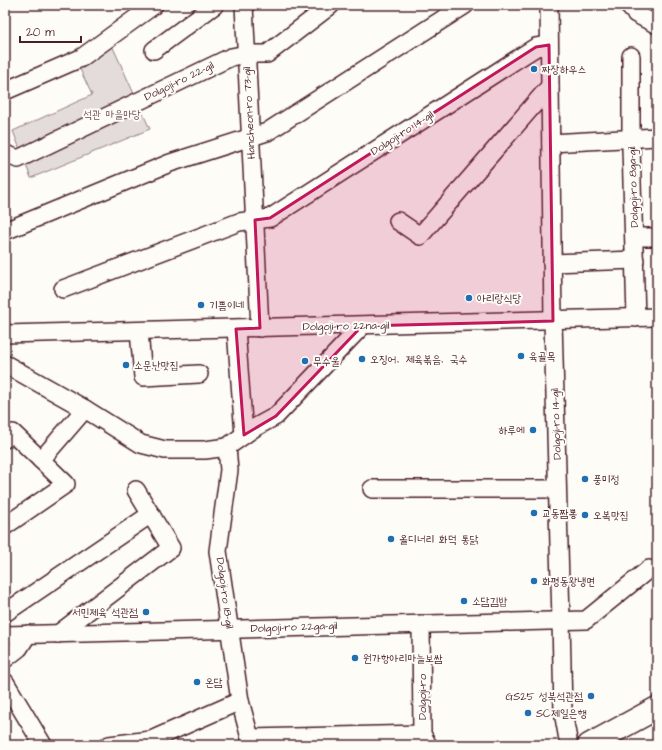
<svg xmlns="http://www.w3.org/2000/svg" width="662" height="750" font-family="'Architects Daughter','Poor Story',sans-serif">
	<rect width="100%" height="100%" fill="#fdfcf7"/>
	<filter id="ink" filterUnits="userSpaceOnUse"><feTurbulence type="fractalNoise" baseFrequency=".025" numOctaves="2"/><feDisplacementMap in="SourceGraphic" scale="8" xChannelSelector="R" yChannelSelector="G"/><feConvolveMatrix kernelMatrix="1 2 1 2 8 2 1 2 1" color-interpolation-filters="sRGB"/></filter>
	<g filter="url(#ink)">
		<polygon fill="#e3dcda" stroke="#967e82" points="111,43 150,129 31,178 13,131 92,95 78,65"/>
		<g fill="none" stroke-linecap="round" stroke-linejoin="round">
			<defs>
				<g id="street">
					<polyline points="244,5 260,328"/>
					<polyline points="549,5 553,321 561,620 563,712 569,745"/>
					<polyline points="628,5 636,14 657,25"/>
					<polyline points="154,50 215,5"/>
					<polyline points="631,56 631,147 636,318"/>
					<polyline points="5,91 81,58 154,5"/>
					<polyline points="551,143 657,137"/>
					<polyline points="5,156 8,155 18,159 231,57 247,54 267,54 331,5"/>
					<polyline points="398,221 420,236 550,86"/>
					<polyline points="5,231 170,163 267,132 465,5"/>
					<polyline points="634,237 657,237"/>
					<polyline points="552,263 635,260"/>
					<polyline points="63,289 239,222 270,218 536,47 549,45"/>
					<polyline points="236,329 244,435"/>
					<polyline points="139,331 143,377 199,374"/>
					<polyline points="5,334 657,317"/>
					<polyline points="5,364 85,409 141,444 165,450 205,450 227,447 254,428 276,416 362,326"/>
					<polyline points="5,439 13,433 66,484 5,526"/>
					<polyline points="227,447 229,470 218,551 240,701 252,745"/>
					<polyline points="41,460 85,409"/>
					<polyline points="372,489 557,489"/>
					<polyline points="5,613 151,514"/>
					<polyline points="421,624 422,734 428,745"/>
					<polyline points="58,634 171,548 136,490"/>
					<polyline points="5,635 586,620 649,569"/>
					<polyline points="5,659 19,648 28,634"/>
					<polyline points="5,682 43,745"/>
					<polyline points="250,738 422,734"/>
					<polyline points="109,745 151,740 240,701"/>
				</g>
				<polyline id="secondary" points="589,745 657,708"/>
			</defs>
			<use href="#street" stroke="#4a1f2b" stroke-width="20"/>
			<use href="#secondary" stroke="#4a1f2b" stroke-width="25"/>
			<use href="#street" stroke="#fdfcf7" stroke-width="17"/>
			<use href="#secondary" stroke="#fdfcf7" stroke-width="22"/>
		</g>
	</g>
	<path fill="#c2185b" fill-opacity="0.2" stroke="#c2185b" stroke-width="3" stroke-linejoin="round" d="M549,45L553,321L362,326L276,416L244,435L236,329L260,328L255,220L270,218L536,47Z"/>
	<g fill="#1f6fb2" stroke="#fdfcf7" stroke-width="1.5">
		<circle cx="534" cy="69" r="4"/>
		<circle cx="469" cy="298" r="4"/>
		<circle cx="201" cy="305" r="4"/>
		<circle cx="521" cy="356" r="4"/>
		<circle cx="362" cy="359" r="4"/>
		<circle cx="305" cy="361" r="4"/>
		<circle cx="126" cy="365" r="4"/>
		<circle cx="533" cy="430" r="4"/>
		<circle cx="585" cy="479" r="4"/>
		<circle cx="534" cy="513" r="4"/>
		<circle cx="585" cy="515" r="4"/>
		<circle cx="391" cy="539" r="4"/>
		<circle cx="534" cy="581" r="4"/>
		<circle cx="464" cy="601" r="4"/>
		<circle cx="146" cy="612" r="4"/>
		<circle cx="355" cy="658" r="4"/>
		<circle cx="197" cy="682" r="4"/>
		<circle cx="591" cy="696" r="4"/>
		<circle cx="528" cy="713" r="4"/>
	</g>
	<g text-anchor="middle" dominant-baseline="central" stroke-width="4" stroke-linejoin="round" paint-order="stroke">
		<g font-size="11" fill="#4a1f2b" stroke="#fdfcf7" text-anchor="start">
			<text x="542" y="69">짜장하우스</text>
			<text x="477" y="298">아리랑식당</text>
			<text x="209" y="305">기쁨이네</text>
			<text x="529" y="356">육골목</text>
			<text x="370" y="359">오징어．제육볶음．국수</text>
			<text x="313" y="361">무수울</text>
			<text x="134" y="365">소문난맛집</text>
			<text x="525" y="430" text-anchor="end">하루에</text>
			<text x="593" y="479">풍미정</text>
			<text x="542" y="513">교동짬뽕</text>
			<text x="593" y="515">오복맛집</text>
			<text x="399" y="539">올디너리 화덕 통닭</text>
			<text x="542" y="581">화평동왕냉면</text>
			<text x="472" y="601">소담김밥</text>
			<text x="138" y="612" text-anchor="end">서민제육 석관점</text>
			<text x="363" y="658">원가항아리마늘보쌈</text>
			<text x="205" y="682">온담</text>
			<text x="583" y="696" text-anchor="end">GS25 성북석관점</text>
			<text x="536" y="713">SC제일은행</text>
		</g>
		<g font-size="11" fill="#4a1f2b" stroke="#fdfcf7">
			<text transform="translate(179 81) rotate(-26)">Dolgoji-ro 22-gil</text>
			<text transform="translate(249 113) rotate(-93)">Hancheon-ro 73-gil</text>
			<text transform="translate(402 133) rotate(-33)">Dolgoji-ro 14-gil</text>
			<text transform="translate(633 187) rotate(-92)">Dolgoji-ro 8ga-gil</text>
			<text transform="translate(346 326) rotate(-1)">Dolgoji-ro 22na-gil</text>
			<text transform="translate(556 424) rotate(-92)">Dolgoji-ro 14-gil</text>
			<text transform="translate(225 593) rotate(82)">Dolgoji-ro 18-gil</text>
			<text transform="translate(294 627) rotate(-2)">Dolgoji-ro 22ga-gil</text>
			<text transform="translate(422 697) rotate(-90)">Dolgoji-ro</text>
		</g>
		<g font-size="11" fill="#704e57" stroke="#fdfcf7">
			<text x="112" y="114">석관 마을마당</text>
		</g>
	</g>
	<rect width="662" height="750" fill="none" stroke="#fdfcf7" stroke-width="20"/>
	<rect x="10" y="10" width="642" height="730" fill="none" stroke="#4a1f2b" stroke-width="1.5" filter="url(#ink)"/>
	<path d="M20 36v6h61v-6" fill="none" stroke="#4a1f2b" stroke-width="2"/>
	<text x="26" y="36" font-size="12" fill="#4a1f2b" stroke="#fdfcf7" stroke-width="3" paint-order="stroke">20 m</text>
</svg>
